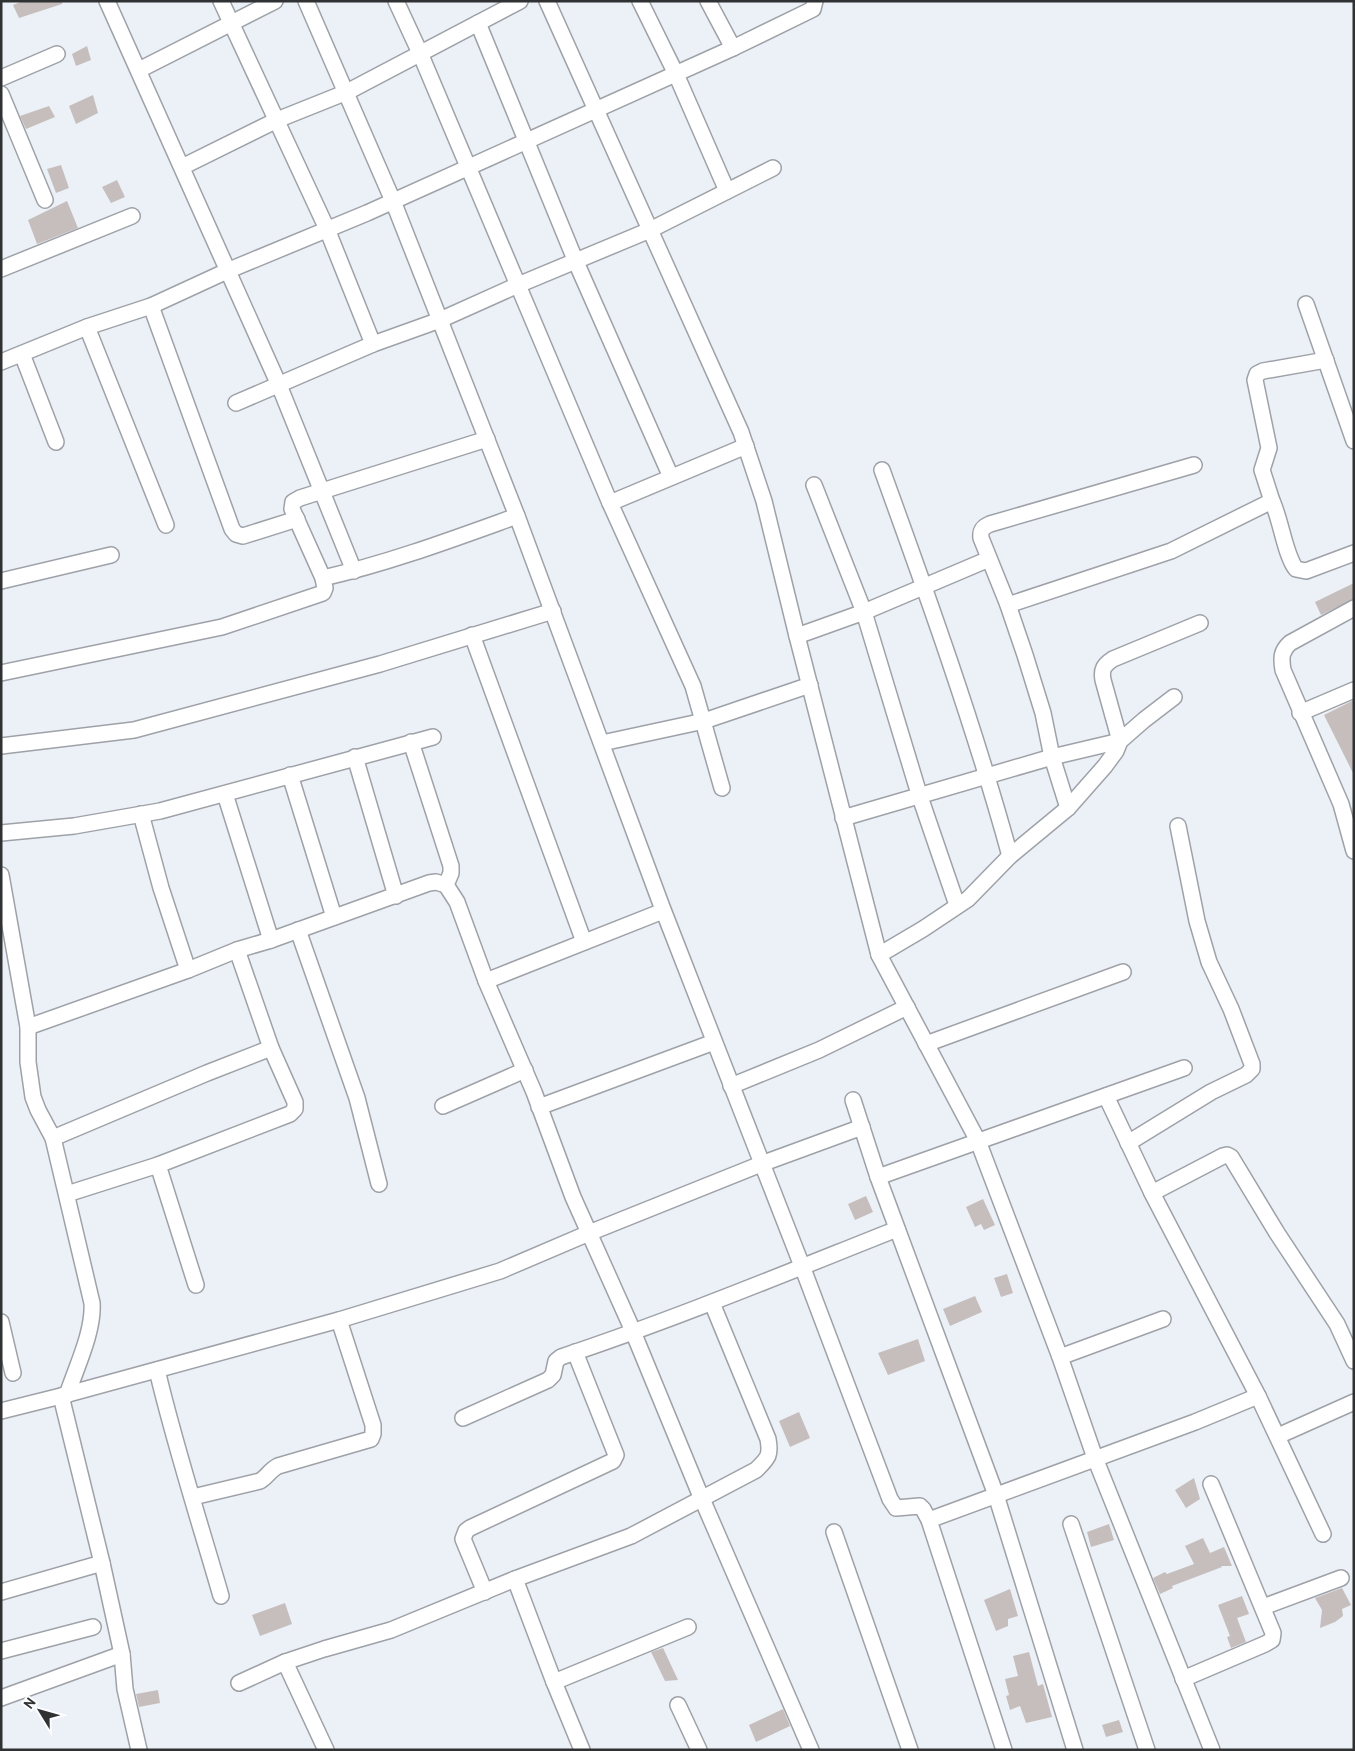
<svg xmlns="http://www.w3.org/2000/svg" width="1355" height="1751" font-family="'PT Sans',sans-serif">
	<rect width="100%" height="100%" fill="#ecf1f7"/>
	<g fill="#c6bebd">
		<polygon points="23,1 62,1 62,4 19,18 13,5"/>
		<polygon points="87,46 91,60 76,66 72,54"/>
		<polygon points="93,95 98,113 76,124 69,106"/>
		<polygon points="49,106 55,117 26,129 20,116"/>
		<polygon points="61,165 69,188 56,193 47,169"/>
		<polygon points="117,180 125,197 111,203 102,187"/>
		<polygon points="67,201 78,228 37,244 28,220"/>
		<polygon points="1354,583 1354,599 1321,615 1315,602"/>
		<polygon points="1354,700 1354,775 1324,715"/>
		<polygon points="866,1196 873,1212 855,1220 848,1204"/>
		<polygon points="983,1199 995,1225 984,1230 981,1224 975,1227 966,1207"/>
		<polygon points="1007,1274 1013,1293 1001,1297 994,1278"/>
		<polygon points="975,1296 982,1312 950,1326 943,1309"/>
		<polygon points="918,1339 925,1361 888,1375 878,1353"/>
		<polygon points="799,1412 810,1438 790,1447 779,1421"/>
		<polygon points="1194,1478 1200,1499 1186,1508 1175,1490"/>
		<polygon points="1109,1524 1114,1540 1091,1547 1087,1532"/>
		<polygon points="1203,1538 1210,1553 1224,1547 1232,1566 1221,1566 1222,1567 1172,1586 1173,1588 1160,1594 1153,1578 1165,1572 1167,1574 1194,1564 1185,1546"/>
		<polygon points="1342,1588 1351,1605 1342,1609 1343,1616 1335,1622 1320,1628 1322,1610 1315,1598"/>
		<polygon points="1010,1589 1018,1616 1008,1619 1008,1626 996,1631 984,1600"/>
		<polygon points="1242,1596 1249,1614 1237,1618 1246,1642 1231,1648 1227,1637 1230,1636 1218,1605"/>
		<polygon points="285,1603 292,1624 260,1636 252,1615"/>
		<polygon points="663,1648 678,1680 665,1681 651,1652"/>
		<polygon points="1029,1652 1038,1686 1043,1684 1052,1717 1026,1723 1020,1706 1010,1710 1006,1696 1009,1695 1005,1679 1018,1676 1013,1656"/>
		<polygon points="158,1690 160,1703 139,1707 136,1694"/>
		<polygon points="783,1709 790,1726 756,1742 749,1725"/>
		<polygon points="1119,1720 1123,1732 1106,1737 1102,1725"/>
	</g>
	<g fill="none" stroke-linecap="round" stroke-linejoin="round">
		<defs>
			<g id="minor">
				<polyline points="107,1 279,385 354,571"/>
				<polyline points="221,1 327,229 373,344"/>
				<polyline points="306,1 393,201 517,516 662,907 802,1266 890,1499 896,1508 920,1506 923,1509 929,1520"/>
				<polyline points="396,1 420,53 610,503 693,686 722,788"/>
				<polyline points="547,1 741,432 764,501 797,636 879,955 978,1141 1060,1357 1095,1458 1212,1750"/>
				<polyline points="640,1 676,74 727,191"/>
				<polyline points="708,1 733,48"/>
				<polyline points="478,23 576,262 671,477"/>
				<polyline points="139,70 275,1"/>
				<polyline points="1,78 57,54"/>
				<polyline points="1,94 45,200"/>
				<polyline points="182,167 277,120 347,92 520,1"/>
				<polyline points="1,269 132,216"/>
				<polyline points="1306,304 1354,441"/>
				<polyline points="151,306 232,529 236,534 243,536 297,519"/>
				<polyline points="87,327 166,525"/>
				<polyline points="22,354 56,442"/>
				<polyline points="1,362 87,327 151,306 227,271 367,213 733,48 813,9 815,1"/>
				<polyline points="236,403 373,344 440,320 518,285 650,230 773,168"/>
				<path d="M882,470C928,597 974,725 1010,856"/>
				<polyline points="814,485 864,612 919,794 957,905"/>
				<polyline points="1272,501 1262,470 1269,448 1255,380 1257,374 1263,371 1326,360"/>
				<polyline points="610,503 746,446"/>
				<polyline points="323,578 292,509 293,502 300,498 487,439"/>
				<polyline points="1,581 111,555"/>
				<path d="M1008,605L1171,551L1272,501C1281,520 1285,555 1296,569L1306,571L1354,553"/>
				<path d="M1354,608L1290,643C1281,651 1281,658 1283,670L1341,804L1354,851"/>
				<polyline points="472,635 584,942"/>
				<polyline points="797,636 864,612 989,559"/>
				<path d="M1,673L222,627L323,593L325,588L323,578C389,563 453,539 517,516"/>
				<polyline points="1300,713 1354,690"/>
				<polyline points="411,742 451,866 451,873 446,885"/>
				<polyline points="602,743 704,721 810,685"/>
				<polyline points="1,746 134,730 380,664 553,611"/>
				<polyline points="355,757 396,896"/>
				<polyline points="290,775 334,917"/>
				<polyline points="225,794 271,940"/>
				<path d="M1068,808L1052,757L1043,713L1025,655L1008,605L981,538C980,530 983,527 990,524L1194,465"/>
				<polyline points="141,814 161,888 188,970"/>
				<polyline points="843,818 1052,757 1120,741 1144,720 1174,697"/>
				<polyline points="1,833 74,826 160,811 433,737"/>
				<path d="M1,875L28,1027V1062L33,1097L38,1110L53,1138L92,1303C94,1331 76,1368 67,1395"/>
				<polyline points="298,930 357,1098 379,1184"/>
				<path d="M879,955L923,929L968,899L1010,856L1068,808L1105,766L1116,751L1120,741L1103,680C1101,669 1104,665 1113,659L1200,623"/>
				<polyline points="486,981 663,911"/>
				<polyline points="28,1027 188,970 237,950 271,940 429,883 436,882 446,885 457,902 486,981 534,1092 573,1197 629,1322 699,1492 811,1750"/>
				<polyline points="926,1044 1123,972"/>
				<polyline points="731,1086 819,1050 907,1007"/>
				<polyline points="1106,1096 1152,1193"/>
				<polyline points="853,1100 878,1177"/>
				<polyline points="443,1106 525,1070"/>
				<polyline points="539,1107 714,1042"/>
				<polyline points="53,1138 207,1073 271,1048"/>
				<polyline points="1128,1143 1211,1092 1246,1075 1252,1069 1252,1064 1231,1009 1209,962 1197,921 1178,826"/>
				<polyline points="158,1165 290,1114 295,1109 295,1102 271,1048 237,950"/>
				<polyline points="67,1194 158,1165 196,1285"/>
				<polyline points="1,1322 13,1373"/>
				<polyline points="1060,1357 1163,1319"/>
				<path d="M157,1370C175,1446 199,1520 221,1596"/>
				<polyline points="61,1396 102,1563 122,1654 125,1689 139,1750"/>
				<polyline points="1,1411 61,1396 339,1320 500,1271 589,1233 761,1164 862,1127"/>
				<path d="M463,1418L548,1380L553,1375L556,1361L561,1357C675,1319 786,1273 897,1229"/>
				<polyline points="1278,1436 1354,1402"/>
				<path d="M193,1497L260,1481C267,1477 270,1470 278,1466L371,1439L373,1434V1425L339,1320"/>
				<polyline points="1071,1524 1147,1750"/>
				<polyline points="834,1532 910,1750"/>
				<polyline points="1323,1534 1258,1396 1152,1193 1223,1156 1227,1155 1231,1157 1277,1233 1337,1324 1354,1361"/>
				<polyline points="515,1579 554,1682"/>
				<polyline points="1,1592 102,1563"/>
				<polyline points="485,1592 463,1539 466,1531 470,1528 613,1461 616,1455 575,1352"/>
				<polyline points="1263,1607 1341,1578"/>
				<polyline points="1,1651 93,1627"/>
				<polyline points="285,1662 326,1750"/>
				<polyline points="1183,1679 1265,1644 1272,1640 1273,1633 1211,1484"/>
				<path d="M239,1683L285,1662L324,1649L391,1630L515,1579L631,1536L756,1470C768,1458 771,1456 768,1439L712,1303"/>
				<polyline points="1,1698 122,1654"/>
				<polyline points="678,1705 699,1750"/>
				<polyline points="582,1750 554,1682 688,1627"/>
				<polyline points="1004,1750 929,1520 1195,1422 1258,1396"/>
				<polyline points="1075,1750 996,1495 878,1177 1184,1068"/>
			</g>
		</defs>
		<use href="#minor" stroke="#9ea2a8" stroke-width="18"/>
		<use href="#minor" stroke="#fff" stroke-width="15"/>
	</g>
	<rect width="1355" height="1751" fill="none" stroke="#2f3133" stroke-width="5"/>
	<g transform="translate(40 1711) rotate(307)" stroke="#fdfeff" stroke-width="4" paint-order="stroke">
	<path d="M0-4L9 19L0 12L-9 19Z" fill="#2f3133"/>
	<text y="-8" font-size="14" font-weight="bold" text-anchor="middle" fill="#2f3133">N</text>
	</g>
</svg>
